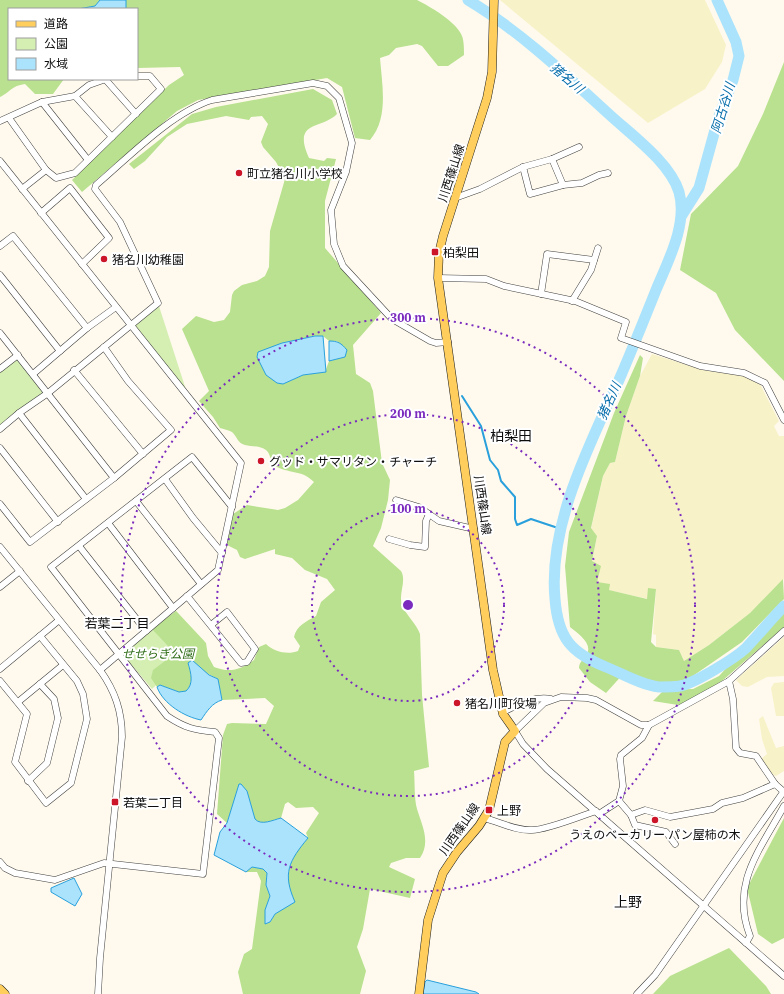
<svg xmlns="http://www.w3.org/2000/svg" width="784" height="994" font-family="'IBM Plex Serif','Noto Sans JP',serif">
	<rect width="100%" height="100%" fill="#fffaed"/>
	<g fill="#f8f2c9">
		<polygon points="500,0 705,0 726,45 722,62 705,89 648,123"/>
		<polygon points="652,354 703,370 744,376 760,384 779,421 774,426 779,436 784,436 784,579 750,613 709,645 684,661 679,650 656,647 656,635 653,634 656,589 648,599 608,590 597,582 592,562 597,536 591,529 603,476 610,463 615,462 626,416 640,376"/>
		<polygon points="784,637 784,676 767,677 748,687 742,686 736,680"/>
		<polygon points="784,682 784,716 776,716 771,688 774,683"/>
		<polygon points="763,716 776,748 784,746 784,771 776,776 771,774 761,759 767,754 762,739 759,719"/>
	</g>
	<g fill="#d5eeb2">
		<polygon points="158,303 189,399 131,326"/>
		<polygon points="18,355 48,393 0,429 0,369"/>
		<polygon points="176,611 204,641 152,689 124,656 126,651"/>
	</g>
	<g fill="#b9e18f" fill-rule="evenodd">
		<path d="M0,0H100L95,6L78,9H9V79H64L53,94H35L25,84C11,86 12,91 0,97Z"/>
		<path d="M126,0H417C429,6 457,22 462,36C464,41 464,49 464,55L448,66H438L422,46L417,44L396,48L389,55L380,58C382,85 389,118 370,140L355,138L342,87L327,78L198,100L177,111L82,192L72,180L169,85L184,75L180,67L137,68V9H126Z"/>
		<polygon points="784,62 784,381 735,330 716,293 680,270 691,214 738,166 763,114"/>
		<path d="M313,89L332,100L337,114C321,130 292,120 309,158L324,161L327,158L336,159L325,201V248L381,313L353,345L356,374L370,383L373,391L382,463L390,480L388,500L381,528L373,546L401,571C407,581 398,594 402,605C406,615 416,623 420,634L422,695L429,767L414,771C415,783 414,798 417,809C422,825 431,842 420,858H406L391,863L389,867L415,879L410,898L370,889L363,929L357,947L366,971L360,994H243L238,972L244,954L252,949L261,881L257,872H246L252,867L263,869L267,873L266,885L270,896L265,910V924L270,922L275,914L286,906C289,891 286,868 294,856C297,850 303,844 308,838L306,833L319,813L313,807L296,808L288,802L285,804L281,818C273,820 262,826 255,820L247,791L239,785L227,823L217,814L223,735L227,724L232,723L266,724L274,706L265,698L222,700L218,679C207,674 199,668 188,663C191,673 194,683 186,692H179L160,685L157,687L151,678L153,670L165,661L168,646L152,629L176,611L206,643L208,656L214,667C229,673 241,670 254,660L259,647L266,644C274,652 288,655 298,651L300,646L294,637C296,626 307,621 316,616L321,602L335,590L327,579L305,570L292,558L275,554V549L245,559L240,557L237,550L225,544L233,514L247,505L278,510L285,508L298,500L314,482C302,470 292,474 277,467C269,463 272,455 266,450C259,445 252,447 245,445C237,443 237,436 232,432C229,430 223,429 220,428L213,417L199,401L209,391L182,329L196,316L214,322L224,320L230,312L232,295L234,291L242,285L257,281L265,276L269,267L270,231L285,179L276,162L263,147L261,142L268,124L262,116L251,117L249,120L226,116L187,124L167,137L145,161L134,169L129,164L192,114L216,107ZM315,336H323L329,341H337L345,357L329,361L325,372L303,375L283,384L282,343Z"/>
		<path d="M640,355L643,358L640,376L626,416L615,462L610,463L603,476L591,528L597,536L592,561L601,566L597,582L610,584L609,590L647,599L648,588L656,589L651,642L656,647L679,650L684,661L709,645L750,613L783,579L784,599L742,642L687,680L657,684L625,672L606,693L590,682L579,668C579,662 584,659 587,654C593,643 577,633 570,627L565,566L569,532L614,413Z"/>
		<polygon points="784,612 784,627 722,681 690,700 678,705 653,701 664,690 693,689 719,676 731,663 752,647"/>
		<polygon points="784,818 784,938 772,944 758,934 747,888"/>
		<polygon points="729,948 766,986 771,994 653,994 670,976"/>
	</g>
	<g fill="#abe3fd" stroke="#29a0dc">
		<polygon points="100,0 126,0 126,9 78,9 95,6"/>
		<polygon points="315,336 323,336 326,372 303,375 283,384 277,383 266,375 257,357 258,352 282,343"/>
		<path d="M329,341C338,341 341,343 347,350L345,357L329,361Z"/>
		<path d="M192,660L209,675L218,679L222,700C212,703 207,711 201,720C185,717 163,704 157,687L160,685L179,692L186,691C194,684 191,673 188,663Z"/>
		<path d="M239,784H241L247,791L255,819C261,826 273,820 281,818L308,838C289,861 282,873 295,902L275,914L270,922L265,924V910L270,896L266,885L267,873L263,869L252,867L246,872L214,855L220,832L227,823Z"/>
		<polygon points="74,878 82,894 75,906 51,892 51,888"/>
		<polygon points="427,980 476,992 479,994 423,994 425,982"/>
	</g>
	<g fill="none" stroke-linecap="round" stroke-linejoin="round">
		<polyline stroke="#29a0dc" stroke-width="2" points="462,396 481,426 490,460 498,470 501,481 515,497 515,519 517,525 531,519 561,529"/>
		<g stroke="#abe3fd" stroke-width="11">
			<path d="M468,0C520,31 566,75 611,116C633,136 670,163 679,192C688,224 668,261 656,290C644,320 632,350 619,380C589,446 548,525 555,599C558,638 571,653 606,667C623,674 641,685 659,687C665,687 674,687 680,686C695,683 734,659 746,648C759,634 771,620 784,606"/>
			<polyline points="682,215 699,188 718,119 733,80 739,56 736,42 717,0"/>
		</g>
		<defs>
			<g id="minor">
				<polyline points="105,79 136,114"/>
				<polyline points="75,96 112,137"/>
				<polyline points="42,102 88,160"/>
				<polyline points="9,118 46,170"/>
				<polyline points="0,121 42,102 75,96 89,85 106,79"/>
				<polyline points="552,159 563,185"/>
				<polyline points="0,161 241,463 218,570 100,670"/>
				<polyline points="523,167 530,194 563,185 582,183 599,175 608,173"/>
				<polyline points="22,189 46,170 56,178 75,173 161,89 150,76 137,76"/>
				<polyline points="455,198 480,189 523,167 552,159 579,147"/>
				<polyline points="41,213 70,188 109,238 82,264"/>
				<polyline points="0,246 13,236 87,328 116,307"/>
				<polyline points="0,275 60,351"/>
				<polyline points="438,278 486,279 504,286 575,301 626,322 621,338 700,366 744,373 765,383 784,420"/>
				<polyline points="541,294 547,254 594,260"/>
				<polyline points="572,301 591,270 598,248"/>
				<polyline points="0,333 114,478 171,430 128,381 104,347"/>
				<polyline points="0,369 18,355"/>
				<polyline points="74,370 143,454"/>
				<polyline points="33,374 87,328"/>
				<polyline points="19,413 86,499"/>
				<path d="M0,429L19,413L48,393L158,303L120,222L95,189L96,185C129,157 171,113 212,100L313,83L327,86L339,98L352,143L346,172L331,210L334,244L343,266L392,319L430,341L436,343L448,342"/>
				<polyline points="0,448 58,522"/>
				<polyline points="165,479 193,518 222,553"/>
				<polyline points="396,500 419,507 439,521 474,529"/>
				<polyline points="136,501 201,584"/>
				<polyline points="0,504 30,542 114,478"/>
				<polyline points="108,523 173,608"/>
				<polyline points="389,539 410,545 425,547 426,521 429,514"/>
				<polyline points="79,546 146,631"/>
				<path d="M0,547L100,670C115,691 122,711 122,737L100,958L98,994"/>
				<polyline points="0,587 20,571"/>
				<polyline points="187,596 241,663 247,662 255,649 227,612 211,625"/>
				<polyline points="784,631 729,681 649,725 641,725 596,700 587,698 561,697 544,703 515,731 523,744 547,769 784,976"/>
				<polyline points="0,669 58,621"/>
				<polyline points="0,681 27,714 15,762 46,803 71,783 87,719 83,694 77,681 40,636"/>
				<polyline points="729,681 733,699 736,748 740,753 756,756 775,784 784,792"/>
				<polyline points="18,702 63,665"/>
				<path d="M503,712C519,704 534,696 551,699"/>
				<polyline points="28,781 47,763 58,718 54,699 40,684"/>
				<polyline points="619,801 631,815 635,825 666,832 675,844"/>
				<polyline points="599,814 619,801 623,786 620,759 621,755 642,738 649,725"/>
				<polyline points="631,815 645,810 670,817 713,809 722,803 743,798 775,784"/>
				<path d="M484,818C500,822 516,831 532,830C547,830 581,816 596,811"/>
				<path d="M0,862L5,868L15,873L55,880L104,863L203,874L219,738L215,732C194,730 185,728 167,716L51,567L192,457L232,507"/>
				<path d="M746,943L750,936C730,884 760,850 784,806"/>
				<polyline points="637,994 655,975 784,791"/>
			</g>
			<g id="major">
				<polyline points="0,989 5,994"/>
				<polyline points="419,994 428,920 443,873 457,852 479,826 489,810 505,742 515,731 503,714 493,670 438,278 439,253 443,236 487,98 492,72 494,0"/>
			</g>
		</defs>
		<use href="#minor" stroke="#404040" stroke-width="7"/>
		<use href="#major" stroke="#1e1e1e" stroke-width="9"/>
		<use href="#minor" stroke="#fff" stroke-width="6"/>
		<use href="#major" stroke="#ffce5d" stroke-width="8"/>
	</g>
	<g fill="none" stroke="#7b2cbf" stroke-width="2" stroke-dasharray="2 4">
		<circle cx="408" cy="605" r="96"/>
		<circle cx="408" cy="605" r="191"/>
		<circle cx="408" cy="605" r="287"/>
	</g>
	<g fill="#cc1529" stroke="#fff" stroke-width="1.5">
		<circle cx="239" cy="173" r="4"/>
		<rect x="431" y="248" width="8" height="8" rx="2"/>
		<circle cx="104" cy="259" r="4"/>
		<circle cx="261" cy="461" r="4"/>
		<circle cx="457" cy="703" r="4"/>
		<rect x="111" y="798" width="8" height="8" rx="2"/>
		<rect x="485" y="806" width="8" height="8" rx="2"/>
		<circle cx="655" cy="820" r="4"/>
	</g>
	<g text-anchor="middle" dominant-baseline="central" stroke-width="4" stroke-linejoin="round" paint-order="stroke">
		<g font-size="12" fill="#0d0d0d" stroke="#fff" text-anchor="start">
			<text x="247" y="173">町立猪名川小学校</text>
			<text x="443" y="252">柏梨田</text>
			<text x="112" y="259">猪名川幼稚園</text>
			<text x="269" y="461">グッド・サマリタン・チャーチ</text>
			<text x="465" y="703">猪名川町役場</text>
			<text x="123" y="802">若葉二丁目</text>
			<text x="497" y="810">上野</text>
			<text x="655" y="834" text-anchor="middle">うえのベーカリー パン屋柿の木</text>
		</g>
		<g font-size="12" fill="#0d0d0d" stroke="#fff">
			<text transform="translate(451 173) rotate(-72)">川西篠山線</text>
			<text transform="translate(483 505) rotate(82)">川西篠山線</text>
			<text transform="translate(459 829) rotate(-55)">川西篠山線</text>
		</g>
		<g font-size="12" font-style="italic" fill="#2d6c16" stroke="#fff">
			<text x="158" y="653">せせらぎ公園</text>
		</g>
		<g font-size="13" font-style="italic" fill="#086fac" stroke="#fff">
			<text transform="translate(567 78) rotate(40)">猪名川</text>
			<text transform="translate(723 108) rotate(-73)">阿古谷川</text>
			<text transform="translate(609 401) rotate(-66)">猪名川</text>
		</g>
		<g font-size="13" fill="#0d0d0d" stroke="#fff">
			<text x="117" y="623">若葉二丁目</text>
		</g>
		<g font-size="14" fill="#0d0d0d" stroke="#fff">
			<text x="511" y="436">柏梨田</text>
			<text x="628" y="902">上野</text>
		</g>
	</g>
	<circle cx="408" cy="605" r="6" fill="#7b2cbf" stroke="#fff" stroke-width="2"/>
	<g font-size="12" text-anchor="middle" font-weight="bold" fill="#7b2cbf" stroke="#fff" stroke-width="4" stroke-linejoin="round" paint-order="stroke">
		<text x="408" y="322">300 m</text>
		<text x="408" y="418">200 m</text>
		<text x="408" y="513">100 m</text>
	</g>
	<rect x="8" y="8" width="130" height="72" fill="#ffffff" stroke="#9e9e9e"/>
	<rect x="16" y="21" width="20" height="6" fill="#ffce5d" stroke="#9e9e9e"/>
	<text x="44" y="28" font-size="12" fill="#0d0d0d">道路</text>
	<rect x="16" y="38" width="20" height="12" fill="#d5eeb2" stroke="#9e9e9e"/>
	<text x="44" y="48" font-size="12" fill="#0d0d0d">公園</text>
	<rect x="16" y="58" width="20" height="12" fill="#abe3fd" stroke="#9e9e9e"/>
	<text x="44" y="68" font-size="12" fill="#0d0d0d">水域</text>
</svg>
